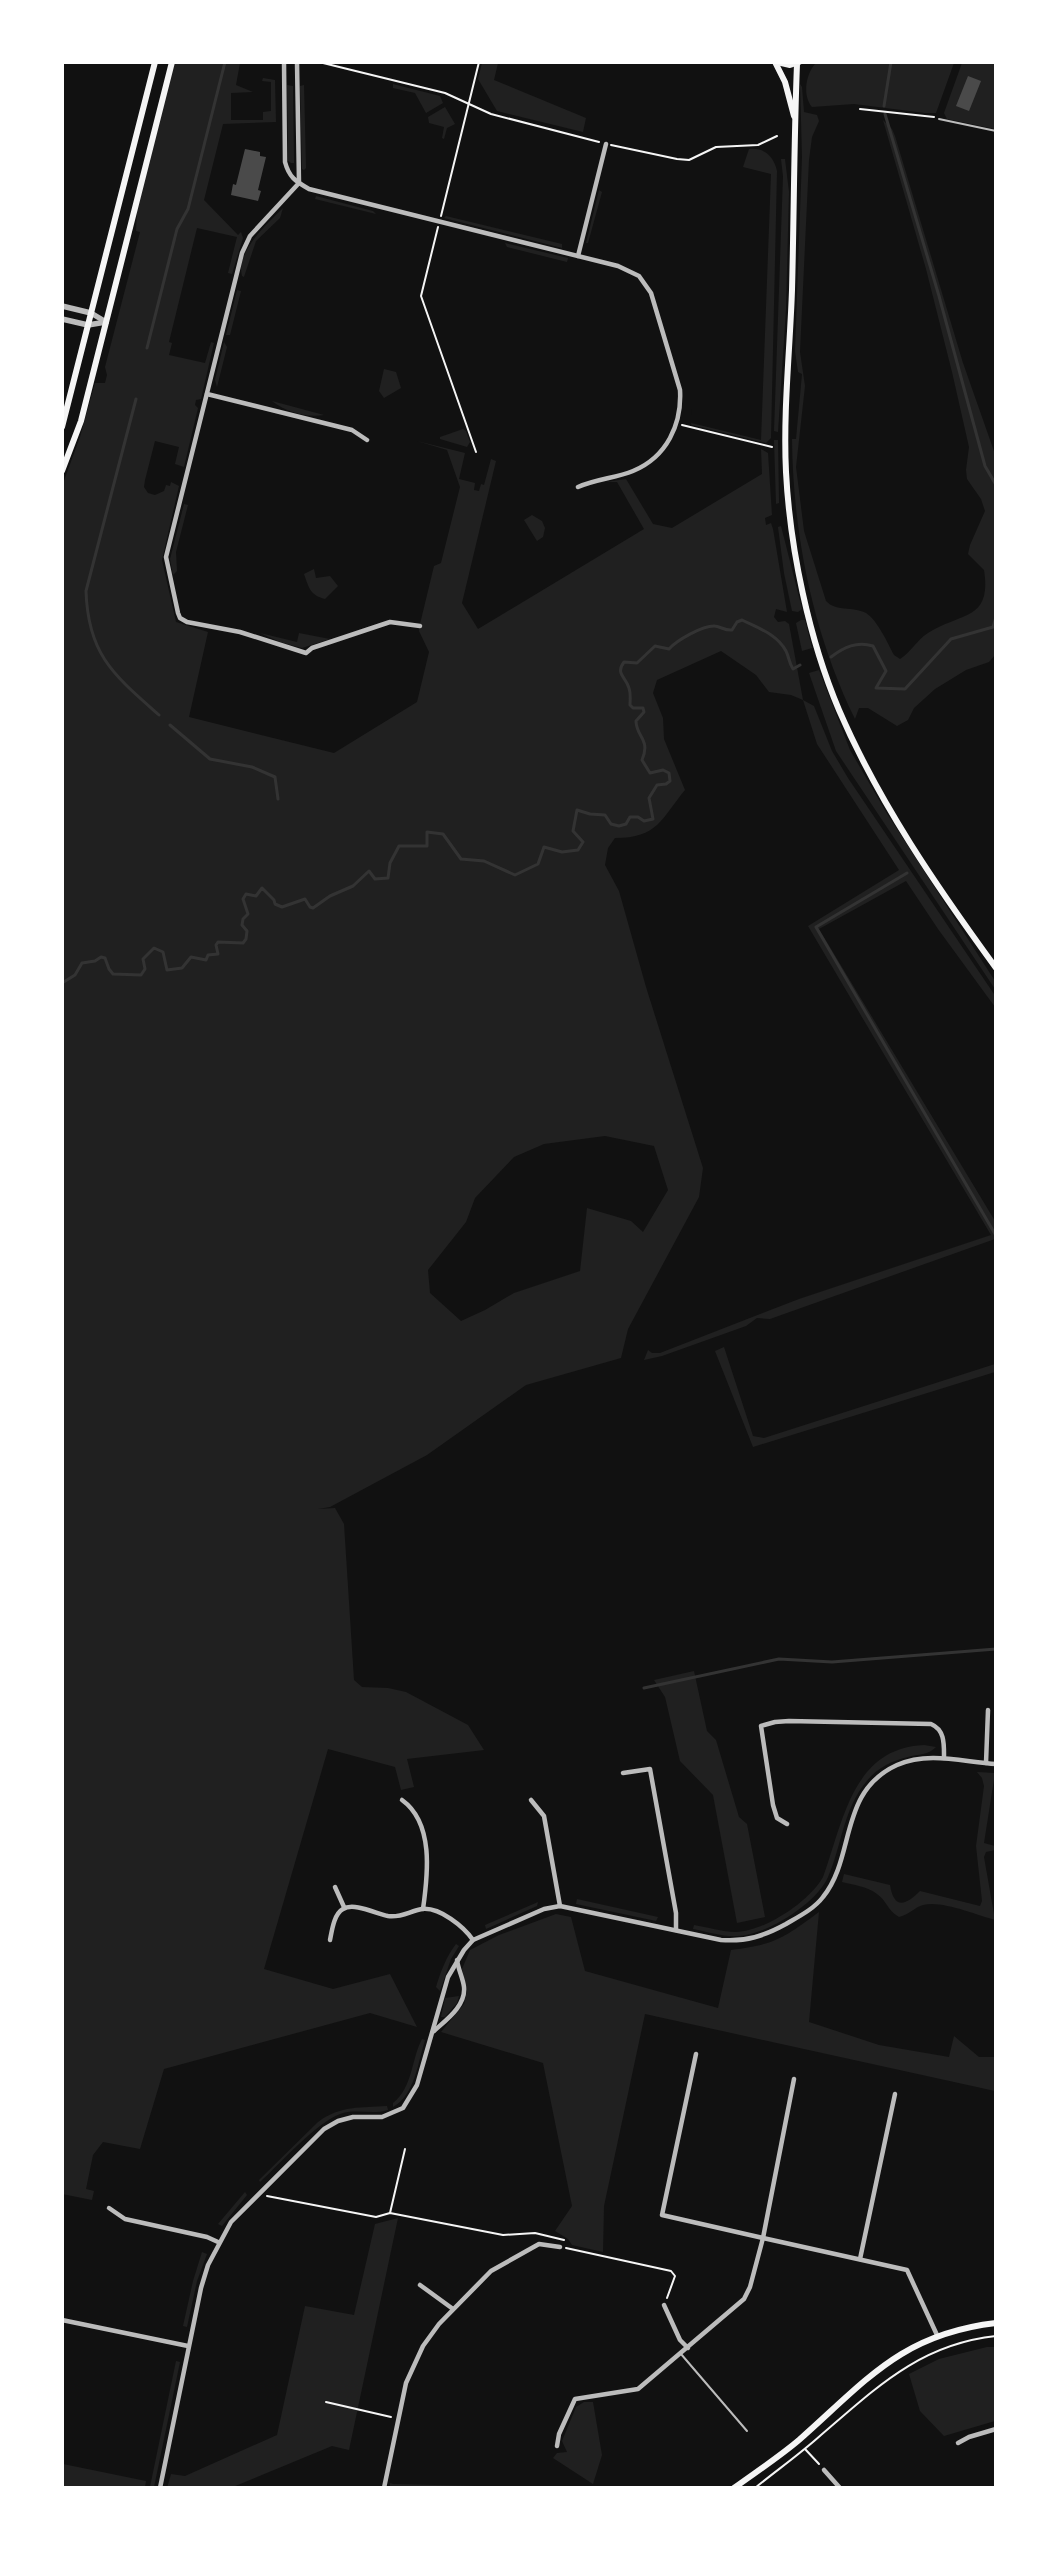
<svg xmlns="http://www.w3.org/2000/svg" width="1058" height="2550" font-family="'Sofia Sans Condensed',sans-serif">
	<rect width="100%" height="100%" fill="#111"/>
	<g fill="#202020" fill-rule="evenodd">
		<path d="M174,63H240L236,85L253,92L231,93V120H263V112L271,111V82L262,81L263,78L275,80L276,122L223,124L204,200L238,235L241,232L243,238L232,274L228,273L237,237L197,228L169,342L172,343L169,355L205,363L211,342L214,343L201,399L196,400L195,405L198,408L184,467L175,464L179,447L155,441L145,480L144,487L148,493L155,495L164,491L166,485L170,486L171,482L179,486L162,560L176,622L208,632L189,717L334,753L417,702L429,652L419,631L420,624L434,566L441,563L460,487L447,450L417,441L465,453L459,479L475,483L474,490L479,491L481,484L484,485L491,459L496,461L462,603L478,629L644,529L617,482H605L626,479L653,524L672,528L762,474L761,449L768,453L772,515L765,518L766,525L771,523L773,529L787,612L776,609L774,617L778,622L785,621L789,624L803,700L814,706L832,751L848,778L996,997L995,1007L938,929L906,881L819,929L995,1221V1239L770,1319L757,1318L746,1326L662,1356L644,1360L648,1350L652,1353H660L799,1299L991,1235L808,926L899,870L817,744L803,700L791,695L769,692L756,675L721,651L657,680L653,693L663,718L664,739L685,790C661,819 658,838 615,838L608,848L605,865L619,891L646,987L703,1168L699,1197L628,1329L621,1358L526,1385L427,1455L330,1507L318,1509L335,1508L344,1524L354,1680L362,1687L388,1688L406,1692L468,1725L484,1750L407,1759L414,1787L401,1790L395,1767L328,1749L264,1969L333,1989L390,1974L417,2027L370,2013L164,2069L140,2149L103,2142L93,2155L86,2189L94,2191L92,2200L62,2194V486L80,437L95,383H105L107,375L105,367L140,232L136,231L137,210ZM605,1136L654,1146L668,1190L643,1232L631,1221L587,1208L580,1271L514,1293L485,1310L461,1321L430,1293L428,1270L466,1222L475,1198L514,1157L544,1144Z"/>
		<polygon points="482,63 498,63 494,80 586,118 583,132 497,111 478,79"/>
		<path d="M816,63V62L954,63L936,113H925L854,104L812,107C802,95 806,73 816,63Z"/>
		<polygon points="962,63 995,63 995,129 947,119 944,113"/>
		<polygon points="393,84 440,96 443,103 426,113 415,93 393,88"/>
		<path d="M800,84L802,87L804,112L817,115L819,121L812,137L809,160L800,352L805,386L796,467L804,531L826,601C836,612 852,606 866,613C878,621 887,642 894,655L900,659C911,652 917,640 928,633C961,612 992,621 984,570L968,554L970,545L985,511L981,499L967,479L966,470L969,447L952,372L926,269L883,120L892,129L895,136L963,363L995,454V655L989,662L966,670L935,689L914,708L908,720L897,726L868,708H859L855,719C813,633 793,535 792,439H796L802,374L798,372L795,351L802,157Z"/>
		<polygon points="287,85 293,86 294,163 291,163 288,161"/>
		<polygon points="304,85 306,168 304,170 302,169 300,86"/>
		<polygon points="445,107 455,124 447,128 444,139 442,138 444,127 429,123 428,117"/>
		<path d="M749,149C765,147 774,157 777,171L771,438L766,443L692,425L691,424L692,408L691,423L761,440L771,174L743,167Z"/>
		<polygon points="781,159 785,159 789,192 786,309 778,432 774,431 783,176"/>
		<polygon points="599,190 602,192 588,243 586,243"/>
		<polygon points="316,196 373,211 376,214 315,199"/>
		<path d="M283,208L280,218L256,241L244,277L242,276C235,252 268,223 283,208Z"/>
		<polygon points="446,216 562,244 562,248 444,218"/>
		<polygon points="505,243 568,258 567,262 507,247"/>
		<polygon points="237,290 241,291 230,335 226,335"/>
		<polygon points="224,342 227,347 217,387 215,380"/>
		<polygon points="384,369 396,372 401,388 384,398 379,391"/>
		<path d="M272,401L324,415C307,418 286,412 272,401Z"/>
		<polygon points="463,429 466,431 470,442 467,447 440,439 440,437"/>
		<polygon points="774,440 778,440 779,503 776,504"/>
		<polygon points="184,504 188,505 176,552 177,571 173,575 170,559"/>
		<polygon points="532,515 542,521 545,528 543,537 537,541 524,520"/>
		<polygon points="781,526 802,609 798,612 792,611 784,573 778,527"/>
		<path d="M314,569L316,578L330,576L338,586L325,599C310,595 309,588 304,574Z"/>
		<polygon points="801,620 805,620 812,648 802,651 796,623"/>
		<polygon points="260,633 297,642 299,633 330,639 302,648 280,642"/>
		<polygon points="819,670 850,750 886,812 995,981 995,989 836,751 809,673"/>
		<polygon points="724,1347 753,1436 764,1438 995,1364 995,1372 753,1447 715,1351"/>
		<polygon points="694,1671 707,1731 716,1740 739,1817 747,1824 765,1917 737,1923 713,1795 680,1761 665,1697 654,1680"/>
		<path d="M924,1745L936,1747C929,1755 918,1754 908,1757C891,1761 877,1768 866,1782C843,1810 842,1845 828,1877C817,1903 767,1935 738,1936C723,1937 708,1932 693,1929L694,1925C707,1927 722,1932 736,1932C765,1931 809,1902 823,1877C843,1823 852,1748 924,1745Z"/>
		<path d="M977,1772L995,1773L984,1843L995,1846V1850L986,1852L984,1857L995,1920C977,1915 941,1900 923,1905C915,1907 910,1914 899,1917C887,1910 887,1901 877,1894C867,1886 853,1885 842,1882L844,1874L890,1885C894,1910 906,1905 920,1891L980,1906L982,1901L976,1846L984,1786L982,1778Z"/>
		<polygon points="577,1899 658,1917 656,1921 576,1904"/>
		<polygon points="538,1902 537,1906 486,1929 485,1925"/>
		<path d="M819,1912L809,2022L879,2045L949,2057L954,2036L979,2057H995V2091L645,2014L604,2206L603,2252L572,2245L568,2239L555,2231L572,2206L543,2063L441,2032L464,2004L467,1990L462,1969L470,1950L499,1935L556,1914L571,1917L585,1971L718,2008L731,1950C774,1945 784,1938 819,1912Z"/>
		<path d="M456,1944L459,1946L451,1959L440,1991L436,1987C441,1971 446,1957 456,1944Z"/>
		<polygon points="459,1996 457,2003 445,2017 441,2017 445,1998"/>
		<path d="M422,2039L425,2040C418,2062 415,2095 393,2107V2103C413,2087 411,2060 422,2039Z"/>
		<path d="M387,2106L388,2110C373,2115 358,2109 343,2113C318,2120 280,2164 260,2182L259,2180L318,2122C341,2105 361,2108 387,2106Z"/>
		<polygon points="245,2192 247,2195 222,2226 218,2224"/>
		<polygon points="398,2218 349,2450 332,2446 233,2487 167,2488 171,2474 185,2476 277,2435 305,2306 354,2315 375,2224"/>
		<polygon points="202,2252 207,2254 197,2281 187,2327 183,2326 193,2281"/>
		<polygon points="987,2347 995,2347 995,2421 944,2436 920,2411 909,2374 939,2359"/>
		<polygon points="176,2361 180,2362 154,2487 150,2487"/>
		<polygon points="584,2402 593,2402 602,2455 593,2484 553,2458 557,2453 567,2452 562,2441 576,2407"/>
		<polygon points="63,2464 146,2481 145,2487 63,2487"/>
		<polygon points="390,2483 393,2484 478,2486 390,2487"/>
	</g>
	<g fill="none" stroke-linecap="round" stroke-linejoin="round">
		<g stroke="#333" stroke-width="3">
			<polyline points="884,106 891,62"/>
			<polyline points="885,114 939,296 985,466 996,485"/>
			<polyline points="147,348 177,229 188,209 225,62"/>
			<path d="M136,399L86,591C88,655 114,675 159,715"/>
			<path d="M831,657C844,647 857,641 873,646L886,671L876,688L905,689L951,639L993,627L996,617"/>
			<polyline points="170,725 210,759 252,767 275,777 278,799"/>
			<polyline points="907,873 816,927 995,1234"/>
			<path d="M62,983L75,975L82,963L95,961L101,957L105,958L109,969L113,974L141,975L145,969L143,959L154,948L163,952L167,970L182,968L191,957L206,960L208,955L218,954L216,945L218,942L243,943L246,939L247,931L242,925L243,919L248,914L243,899L246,894L256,896L262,888L274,900L275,904L282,907L305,899L310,907L313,908L330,896L353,886L369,871L375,879L388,878L390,863L399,846H427V832L443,834L461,859L484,861L515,875L538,864L544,847L562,852L578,850L583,842L573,831L577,810L590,814L605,815L611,824L619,826L626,824L630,817H638L644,821L653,819L649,798L657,785L666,784L670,781L669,773L663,770L650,773L642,760C651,739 636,737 636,721L644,712L643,708H633L630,705C630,700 631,694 629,688C626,677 615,674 624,662L637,663L655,646L669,649C677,640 702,626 714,626C720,626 725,631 732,630L737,622L742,620C758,628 777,634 786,651C789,657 789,663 793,669L800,665"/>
			<polyline points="644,1688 779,1659 832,1662 996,1649"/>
		</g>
	</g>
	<g fill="#4a4a4a">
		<polygon points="968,76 981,81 969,111 956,106"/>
		<polygon points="245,149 260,152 260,156 266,157 258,190 261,191 258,201 231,195 233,184 236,185"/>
	</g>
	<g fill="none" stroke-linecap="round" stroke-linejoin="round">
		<g stroke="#f5f5f5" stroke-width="2">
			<polyline points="319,62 445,93 491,114 599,142"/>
			<polyline points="860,109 934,117"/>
			<polyline points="611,145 677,159 689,160 716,147 758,145 777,136"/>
			<polyline points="441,216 479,62"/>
			<polyline points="438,227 421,296 476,452"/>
			<polyline points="682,425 772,447"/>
			<polyline points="267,2196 376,2217 390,2213 503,2235 535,2233 564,2240"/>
			<polyline points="390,2213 405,2149"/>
			<polyline points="566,2248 671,2271 675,2276 667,2298"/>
			<polyline points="326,2402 391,2417"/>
			<polyline points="805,2449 819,2464"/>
			<path d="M755,2488C777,2470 800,2454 821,2435C876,2388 920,2344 996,2336"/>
		</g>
		<g stroke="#bcbcbc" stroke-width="2">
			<polyline points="939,119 996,131"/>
			<polyline points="681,2354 747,2431"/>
		</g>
		<g stroke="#bcbcbc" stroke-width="4.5">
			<path d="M284,62L285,162C289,177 295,181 309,189L618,266L639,276L651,293L680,390C682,424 667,457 633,471C616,478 596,479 578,487"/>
			<polyline points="297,62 299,183"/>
			<polyline points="299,183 250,236 242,253 166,557 178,613 180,618 187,622 240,632 306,653 312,648 390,622 420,626"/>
			<polyline points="578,256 606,144"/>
			<polyline points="207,394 352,430 367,440"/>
			<polyline points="986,1763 988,1710"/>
			<polyline points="623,1773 650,1769 676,1913 676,1930"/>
			<path d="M402,1800C434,1823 428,1874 423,1909"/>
			<polyline points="531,1800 544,1816 560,1906"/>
			<path d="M787,1824L777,1818L773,1805L761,1726L775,1722L789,1721L931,1724C945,1730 944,1744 944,1758"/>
			<polyline points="335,1887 344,1907"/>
			<path d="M330,1940C332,1930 334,1914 343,1909C354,1902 377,1914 388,1916C401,1918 410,1911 422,1909C440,1907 464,1927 473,1940"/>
			<path d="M434,2031C446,2020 466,2006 464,1987C463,1978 458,1969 457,1960"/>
			<polyline points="696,2054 662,2215 763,2238 794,2079"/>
			<polyline points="109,2208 125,2219 207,2237 218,2242"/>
			<polyline points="860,2259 895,2094"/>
			<polyline points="420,2285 453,2309"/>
			<polyline points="664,2305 680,2340 688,2348"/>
			<polyline points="62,2320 188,2346"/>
			<polyline points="958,2443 969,2437 996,2429"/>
			<polyline points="557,2446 559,2434 575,2399 638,2389 744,2299 750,2287 763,2238 907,2270 937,2335"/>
			<polyline points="824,2470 840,2488"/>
			<path d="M160,2488L201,2288L208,2265L231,2222L324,2129L338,2121L353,2117H382L403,2108L417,2085L448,1977L464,1950L473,1940L544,1909L560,1906L721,1940C746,1942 764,1936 786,1924C798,1917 814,1909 823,1897C856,1856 838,1792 897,1765C929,1751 963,1762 996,1764"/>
			<polyline points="384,2488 406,2383 423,2346 439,2324 491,2271 539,2244 560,2247"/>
		</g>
		<g stroke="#bcbcbc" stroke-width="5.5">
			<polyline points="62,306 91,313 106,322"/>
			<polyline points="62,319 88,325 106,322"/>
		</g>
		<g stroke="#f5f5f5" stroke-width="6">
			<polyline points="775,62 785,82 794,116"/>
			<polyline points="777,62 790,65 799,62"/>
			<path d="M797,64C794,139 794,214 792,290C790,350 783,411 786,472C790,549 809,639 839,710C879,803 937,887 996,968"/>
			<polyline points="62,427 155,62"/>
			<polyline points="62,471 81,421 172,62"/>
			<path d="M734,2488C756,2472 779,2457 799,2440C866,2381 901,2334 996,2323"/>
		</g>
	</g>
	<rect width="1058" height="2550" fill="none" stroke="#ffffff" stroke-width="128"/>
</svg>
